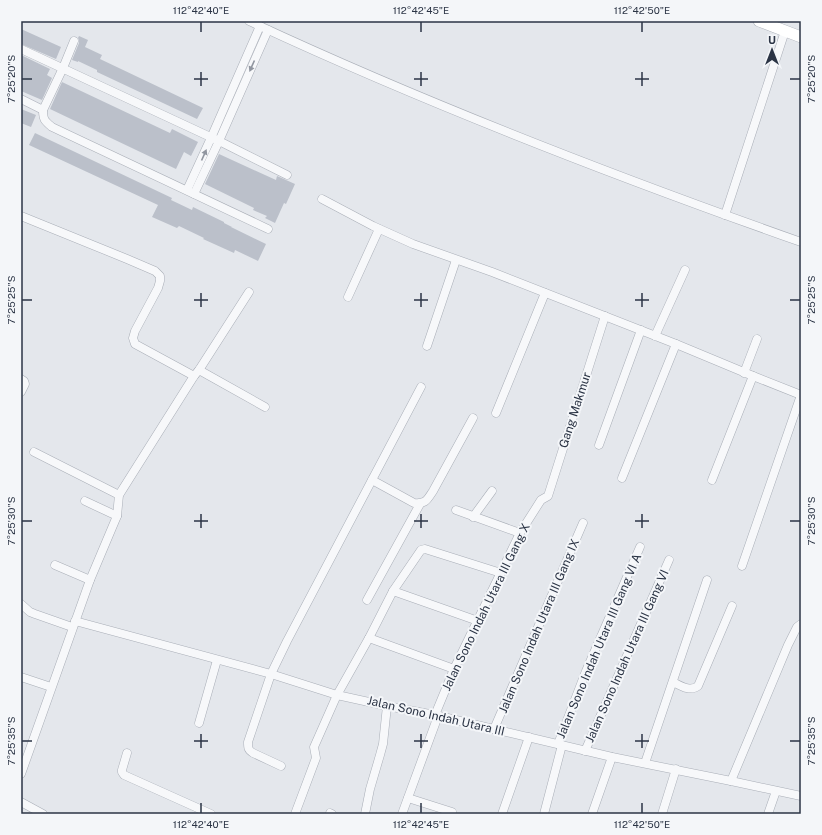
<svg xmlns="http://www.w3.org/2000/svg" width="822" height="835" font-family="'Public Sans',sans-serif">
	<rect width="100%" height="100%" fill="#e4e7ec"/>
	<g fill="#bbc0ca">
		<polygon points="21,29 61,47 56,59 21,44"/>
		<polygon points="79,36 88,40 85,47 102,55 100,59 203,108 197,119 97,72 97,70 78,61 78,62 72,60 79,43 79,40 78,38"/>
		<polygon points="21,55 50,69 47,75 52,78 42,100 21,91"/>
		<polygon points="62,82 170,133 172,129 198,142 191,156 184,152 176,169 50,109"/>
		<polygon points="21,109 36,115 31,127 21,123"/>
		<polygon points="35,133 172,198 171,200 192,210 193,207 224,222 224,223 232,227 231,227 266,244 258,261 235,250 234,253 203,239 204,238 179,226 177,228 152,217 158,205 29,145"/>
		<polygon points="219,154 276,180 277,176 295,184 286,204 284,203 275,223 265,218 267,216 253,210 254,208 205,184"/>
	</g>
	<g fill="none" stroke-linecap="round" stroke-linejoin="round">
		<defs>
			<g id="street">
				<path d="M249,21C429,105 614,176 801,242"/>
				<path d="M74,41L63,68L43,110C43,120 45,121 52,127L268,229"/>
				<polyline points="21,49 219,141 287,175"/>
				<polyline points="21,99 43,110"/>
				<polyline points="187,190 211,138 260,26"/>
				<polyline points="194,194 219,141 268,30"/>
				<polyline points="322,199 373,226 413,244 492,272 676,344 753,376 801,395"/>
				<polyline points="725,215 785,31"/>
				<polyline points="21,216 127,259 155,271 160,276 160,281 158,288 135,331 133,338 135,344 194,376"/>
				<polyline points="348,297 379,229"/>
				<polyline points="655,336 685,270"/>
				<polyline points="427,346 456,260"/>
				<polyline points="199,370 265,407"/>
				<polyline points="744,373 757,339"/>
				<polyline points="21,379 24,381 25,384 21,392"/>
				<polyline points="496,413 545,293"/>
				<polyline points="599,445 641,330"/>
				<polyline points="34,452 119,495"/>
				<polyline points="622,478 676,344"/>
				<path d="M372,480L414,503C426,504 427,500 433,491L473,418"/>
				<polyline points="712,480 753,376"/>
				<polyline points="85,501 117,516"/>
				<polyline points="456,510 520,533"/>
				<polyline points="473,517 492,491"/>
				<polyline points="55,565 90,580"/>
				<polyline points="742,566 801,395"/>
				<polyline points="393,591 478,621"/>
				<polyline points="367,600 420,504"/>
				<polyline points="21,604 30,612 35,614 72,627"/>
				<polyline points="75,621 271,674 337,695 387,706 435,715 612,757 731,781 801,796"/>
				<polyline points="369,638 454,669"/>
				<polyline points="21,677 51,687"/>
				<path d="M673,682C681,686 690,692 698,686L732,606"/>
				<polyline points="435,715 454,669 520,533 541,500 548,496 605,316"/>
				<polyline points="199,723 217,660"/>
				<polyline points="494,729 583,523"/>
				<polyline points="558,744 586,671 640,547"/>
				<polyline points="585,751 669,560"/>
				<polyline points="127,753 122,770 122,772 124,775 211,814"/>
				<polyline points="645,763 707,580"/>
				<path d="M281,766L253,753C248,750 248,748 248,742L271,674L287,641L421,387"/>
				<polyline points="21,774 90,580 117,516 119,495 194,376 199,370 249,292"/>
				<polyline points="731,781 788,645 797,627 801,624"/>
				<polyline points="408,798 452,812"/>
				<polyline points="21,802 43,814"/>
				<polyline points="330,813 332,814"/>
				<polyline points="295,814 316,758 314,747 337,695 369,638 393,591 421,550 425,549 501,573"/>
				<polyline points="365,814 370,789 380,755 383,744 387,706"/>
				<polyline points="402,814 438,716"/>
				<polyline points="502,814 529,737"/>
				<polyline points="544,814 562,745"/>
				<polyline points="592,814 612,757"/>
				<polyline points="662,814 676,769"/>
				<polyline points="768,814 776,791"/>
			</g>
			<polyline id="secondary" points="759,21 801,37"/>
		</defs>
		<use href="#street" stroke="#a9aeb7" stroke-width="9"/>
		<use href="#secondary" stroke="#a9aeb7" stroke-width="12"/>
		<use href="#street" stroke="#f7f8fa" stroke-width="8"/>
		<use href="#secondary" stroke="#fff" stroke-width="11"/>
	</g>
	<defs><path id="oneway-solid" d="M-6-.8H1V-3.2L6.5 0L1 3.2V.8H-6Z"/></defs>
	<g fill="#9196a0">
		<use href="#oneway-solid" transform="translate(252 66) rotate(114)"/>
		<use href="#oneway-solid" transform="translate(204 155) rotate(-66)"/>
	</g>
	<path fill="none" stroke="#2b3445" stroke-width="1.5" d="M201,22V32M421,22V32M642,22V32M201,72V86M421,72V86M642,72V86M22,79H32M194,79H208M414,79H428M635,79H649M790,79H800M201,293V307M421,293V307M642,293V307M22,300H32M194,300H208M414,300H428M635,300H649M790,300H800M201,514V528M421,514V528M642,514V528M22,521H32M194,521H208M414,521H428M635,521H649M790,521H800M201,734V748M421,734V748M642,734V748M22,741H32M194,741H208M414,741H428M635,741H649M790,741H800M201,803V813M421,803V813M642,803V813"/>
	<g text-anchor="middle" dominant-baseline="central" stroke-width="4" stroke-linejoin="round" paint-order="stroke">
		<g font-size="12" fill="#2b3445" stroke="#f4f6f9">
			<text transform="translate(575 410) rotate(-72)">Gang Makmur</text>
			<text transform="translate(486 607) rotate(-64)">Jalan Sono Indah Utara III Gang X</text>
			<text transform="translate(539 626) rotate(-67)">Jalan Sono Indah Utara III Gang IX</text>
			<text transform="translate(599 646) rotate(-67)">Jalan Sono Indah Utara III Gang VI A</text>
			<text transform="translate(627 656) rotate(-66)">Jalan Sono Indah Utara III Gang VI</text>
			<text transform="translate(436 716) rotate(13)">Jalan Sono Indah Utara III</text>
		</g>
	</g>
	<rect width="822" height="835" fill="none" stroke="#f4f6f9" stroke-width="44"/>
	<g transform="translate(772 50)" stroke="#f4f6f9" stroke-width="3" paint-order="stroke">
	<path d="M0-3L7 15L0 10L-7 15Z" fill="#2b3445"/>
	<text y="-6" font-size="11" font-weight="bold" text-anchor="middle" fill="#2b3445">U</text>
	</g>
	<rect x="22" y="22" width="778" height="791" fill="none" stroke="#2b3445" stroke-width="1.5"/>
	<g font-size="10" text-anchor="middle" fill="#2b3445">
		<text x="201" y="14">112°42'40"E</text>
		<text x="421" y="14">112°42'45"E</text>
		<text x="642" y="14">112°42'50"E</text>
		<text transform="translate(11 79) rotate(-90)" y="4">7°25'20"S</text>
		<text transform="translate(811 79) rotate(-90)" y="4">7°25'20"S</text>
		<text transform="translate(11 300) rotate(-90)" y="4">7°25'25"S</text>
		<text transform="translate(811 300) rotate(-90)" y="4">7°25'25"S</text>
		<text transform="translate(11 521) rotate(-90)" y="4">7°25'30"S</text>
		<text transform="translate(811 521) rotate(-90)" y="4">7°25'30"S</text>
		<text transform="translate(11 741) rotate(-90)" y="4">7°25'35"S</text>
		<text transform="translate(811 741) rotate(-90)" y="4">7°25'35"S</text>
		<text x="201" y="828">112°42'40"E</text>
		<text x="421" y="828">112°42'45"E</text>
		<text x="642" y="828">112°42'50"E</text>
	</g>
</svg>
